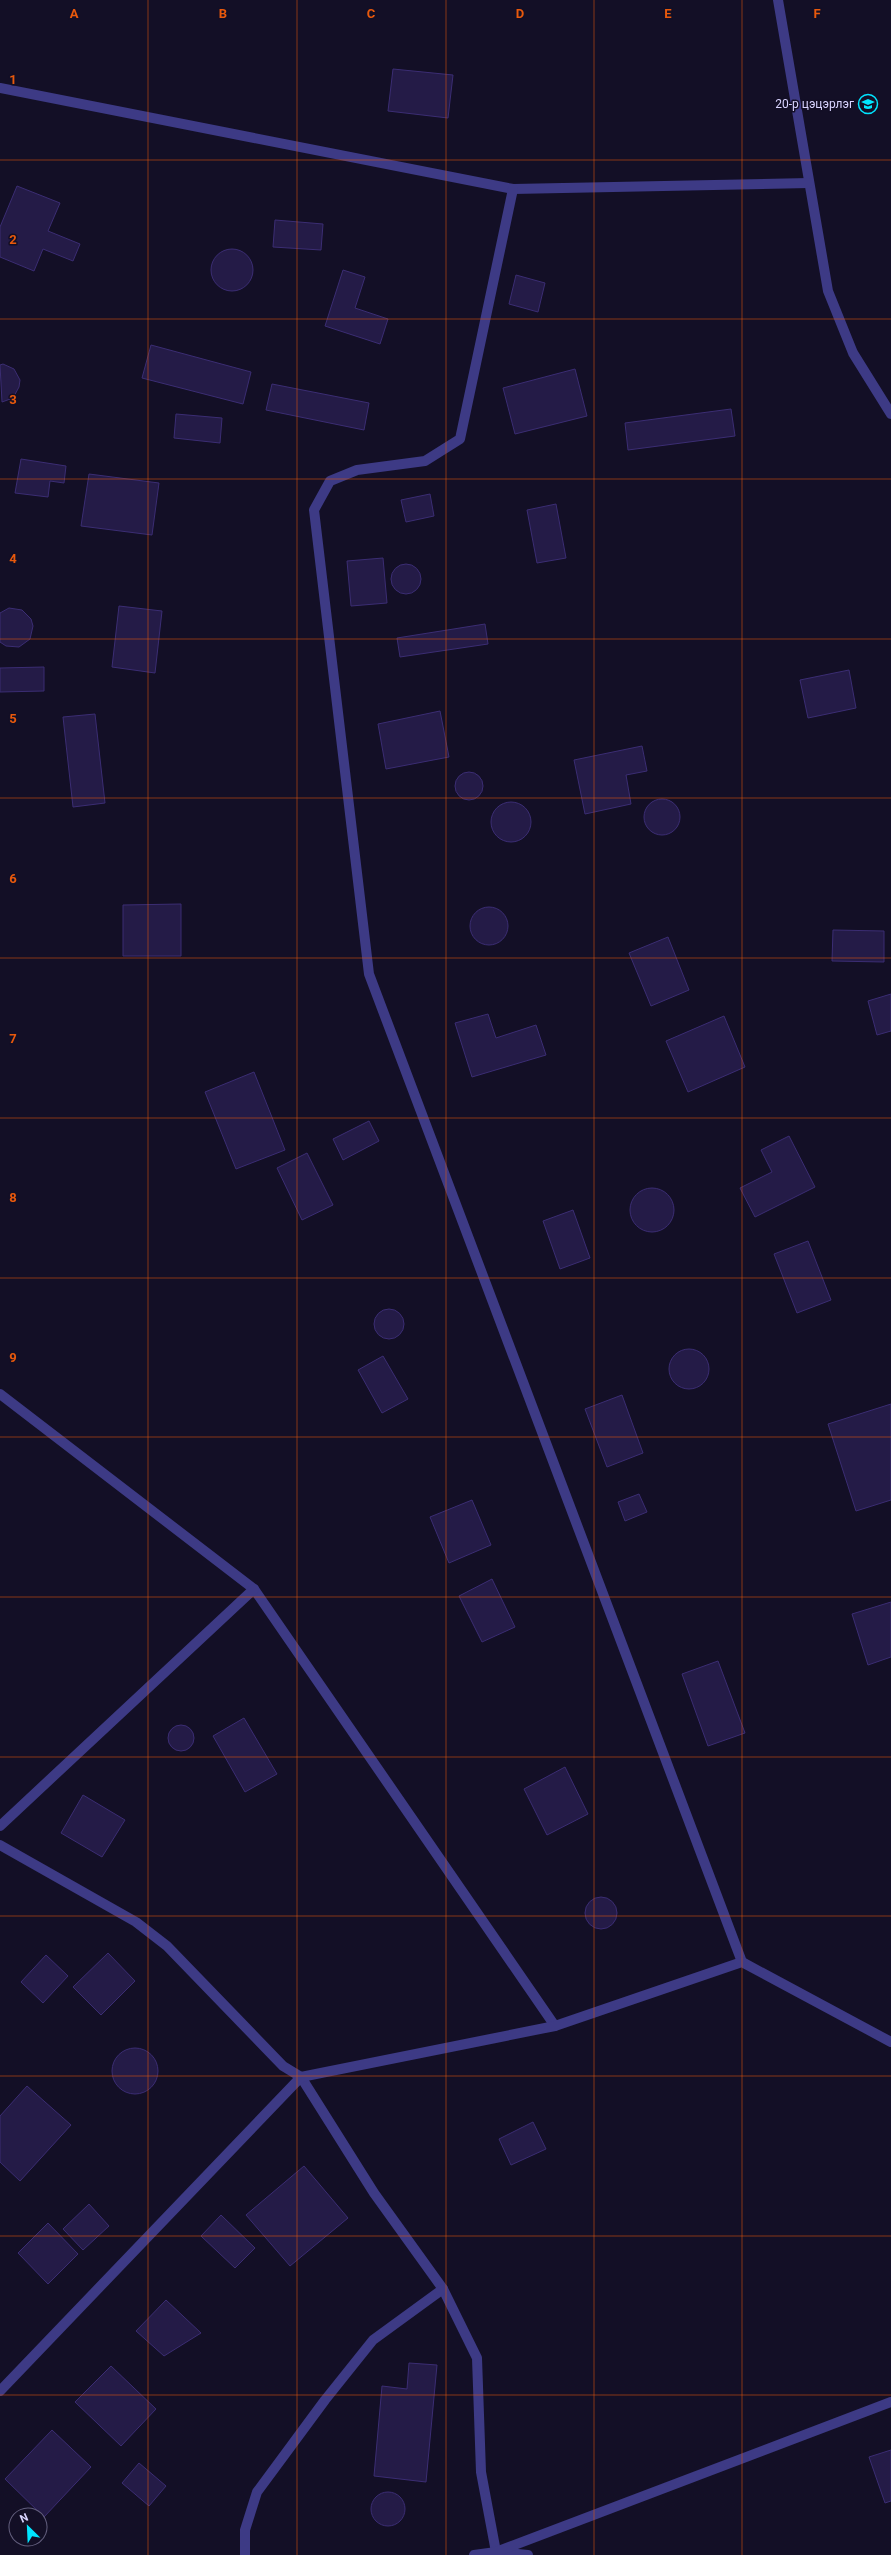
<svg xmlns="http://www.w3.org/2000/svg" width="891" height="2555" font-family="Roboto,sans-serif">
	<rect width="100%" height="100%" fill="#130f26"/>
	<g fill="#241b47" stroke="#3b2d73">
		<polygon points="393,69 453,75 448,118 388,111"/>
		<polygon points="17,186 60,203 48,231 80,244 73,261 43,249 34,271 0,257 0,227"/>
		<polygon points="275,220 323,224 321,250 273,247"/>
		<circle cx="232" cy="270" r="21"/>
		<polygon points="343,270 365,277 355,308 388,319 380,344 325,326"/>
		<polygon points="516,275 545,283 538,312 509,304"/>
		<polygon points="151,345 251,372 243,404 142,378"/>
		<polygon points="3,364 14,369 20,380 19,387 13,398 2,402 0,365"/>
		<polygon points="575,369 587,416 515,434 503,388"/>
		<polygon points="272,384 369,403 364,430 266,410"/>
		<polygon points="731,409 735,436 628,450 625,423"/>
		<polygon points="176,414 222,418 220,443 174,438"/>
		<polygon points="21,459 66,466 64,483 50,481 48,497 15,493"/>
		<polygon points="89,474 159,483 152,535 81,526"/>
		<polygon points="430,494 434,516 406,522 401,500"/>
		<polygon points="556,504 566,558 537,563 527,510"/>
		<polygon points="383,558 387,603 351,606 347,561"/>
		<circle cx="406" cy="579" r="15"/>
		<polygon points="119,606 162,611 155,673 112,667"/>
		<polygon points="9,608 22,610 31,619 33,626 30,639 19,647 6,646 0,642 0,613"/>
		<polygon points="485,624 488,644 400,657 397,638"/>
		<polygon points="44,667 44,691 0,692 0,668"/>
		<polygon points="849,670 856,708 808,718 800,680"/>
		<polygon points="440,711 449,757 386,769 378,724"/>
		<polygon points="95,714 105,803 73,807 63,717"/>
		<polygon points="642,746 647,771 626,775 631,804 585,814 574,760"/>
		<circle cx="469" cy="786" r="14"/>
		<circle cx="662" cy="817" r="18"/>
		<circle cx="511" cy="822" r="20"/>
		<polygon points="181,904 181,956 123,956 123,905"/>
		<circle cx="489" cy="926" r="19"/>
		<polygon points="833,930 884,931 884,962 832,961"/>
		<polygon points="668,937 689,990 651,1006 629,953"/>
		<polygon points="891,994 891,1031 877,1035 868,1001"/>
		<polygon points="488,1014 496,1038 536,1025 546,1055 472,1077 455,1023"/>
		<polygon points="724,1016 745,1067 688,1092 666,1041"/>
		<polygon points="254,1072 285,1150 236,1169 205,1092"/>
		<polygon points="369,1121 379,1141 343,1160 333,1139"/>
		<polygon points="789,1136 815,1187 755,1217 740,1188 772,1172 761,1150"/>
		<polygon points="307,1153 333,1205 302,1220 277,1168"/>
		<circle cx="652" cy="1210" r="22"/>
		<polygon points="573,1210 590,1258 560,1269 543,1221"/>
		<polygon points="808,1241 831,1300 797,1313 774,1254"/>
		<circle cx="389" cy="1324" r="15"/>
		<circle cx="689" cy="1369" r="20"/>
		<polygon points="383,1356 408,1399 382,1413 358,1370"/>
		<polygon points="622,1395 643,1453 607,1467 585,1409"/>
		<polygon points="891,1404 891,1500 856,1511 828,1424"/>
		<polygon points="639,1494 647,1512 625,1521 618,1502"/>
		<polygon points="472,1500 491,1545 449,1563 430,1517"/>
		<polygon points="492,1579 515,1627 482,1642 459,1596"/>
		<polygon points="891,1602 891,1657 868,1665 852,1614"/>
		<polygon points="718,1661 745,1733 708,1746 682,1674"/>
		<polygon points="244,1718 277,1774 245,1792 213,1736"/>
		<circle cx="181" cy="1738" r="13"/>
		<polygon points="565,1767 588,1814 547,1835 524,1789"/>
		<polygon points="83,1795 125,1820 102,1857 61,1833"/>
		<circle cx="601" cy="1913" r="16"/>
		<polygon points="108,1953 135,1981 101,2015 73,1987"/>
		<polygon points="46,1955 68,1976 43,2003 21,1982"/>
		<circle cx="135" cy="2071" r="23"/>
		<polygon points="27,2086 71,2125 20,2181 0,2162 0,2116"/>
		<polygon points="533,2122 546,2149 511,2165 499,2139"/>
		<polygon points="304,2166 348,2218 290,2266 246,2215"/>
		<polygon points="89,2204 109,2226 83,2250 63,2229"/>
		<polygon points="221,2215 255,2248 235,2268 201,2236"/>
		<polygon points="48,2223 78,2254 48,2284 18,2253"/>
		<polygon points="166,2300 201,2333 164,2356 136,2331"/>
		<polygon points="409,2363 437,2365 426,2482 374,2476 382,2386 407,2389"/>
		<polygon points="111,2366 156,2409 121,2446 75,2402"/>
		<polygon points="52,2430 91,2467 44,2517 5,2479"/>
		<polygon points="891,2450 891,2501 885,2503 869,2457"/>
		<polygon points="139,2463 166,2486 149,2506 122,2483"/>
		<circle cx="388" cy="2509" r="17"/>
	</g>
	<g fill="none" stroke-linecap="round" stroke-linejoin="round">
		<g stroke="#3d3a85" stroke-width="10">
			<polyline points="778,0 828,291 853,353 891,414"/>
			<polyline points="0,88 513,189 809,183"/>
			<polyline points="513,189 460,439 425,461 357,470 330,481 314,510 369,974 742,1962"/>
			<polyline points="0,1394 254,1589 555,2026"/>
			<polyline points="0,1826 254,1589"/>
			<polyline points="0,1845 136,1922 167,1946 283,2066 301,2077 374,2193 443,2289 477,2358 481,2472 496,2552 528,2555"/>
			<polyline points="0,2391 301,2077 555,2026 742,1962 891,2042"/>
			<polyline points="245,2555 245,2530 257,2492 325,2400 373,2340 443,2289"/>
			<polyline points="474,2555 496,2552 891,2402"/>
		</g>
	</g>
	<path fill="none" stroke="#e8590c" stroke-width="1" stroke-opacity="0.55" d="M148,0V2555M297,0V2555M446,0V2555M594,0V2555M742,0V2555M0,160H891M0,319H891M0,479H891M0,639H891M0,798H891M0,958H891M0,1118H891M0,1278H891M0,1437H891M0,1597H891M0,1757H891M0,1916H891M0,2076H891M0,2236H891M0,2395H891"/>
	<defs>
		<symbol id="school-ring" viewBox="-11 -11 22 22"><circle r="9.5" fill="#130f26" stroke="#00e5ff" stroke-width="1.5"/><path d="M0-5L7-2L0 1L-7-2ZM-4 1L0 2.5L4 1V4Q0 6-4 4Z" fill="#00e5ff"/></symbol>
	</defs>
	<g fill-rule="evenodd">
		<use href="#school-ring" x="857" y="93" width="22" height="22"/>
	</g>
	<g text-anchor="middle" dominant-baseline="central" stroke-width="3" stroke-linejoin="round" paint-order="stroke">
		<g font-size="12" fill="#d9d4ff" stroke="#130f26" text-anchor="end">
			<text x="854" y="104">20-р цэцэрлэг</text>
		</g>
	</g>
	<g font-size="13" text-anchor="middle" font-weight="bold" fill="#e8590c" stroke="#130f26" stroke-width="3" stroke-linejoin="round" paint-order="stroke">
		<text x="74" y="18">A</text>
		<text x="223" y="18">B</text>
		<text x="371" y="18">C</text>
		<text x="520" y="18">D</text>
		<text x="668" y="18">E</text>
		<text x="817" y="18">F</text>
		<text x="13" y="84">1</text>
		<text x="13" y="244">2</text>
		<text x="13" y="404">3</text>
		<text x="13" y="563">4</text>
		<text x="13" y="723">5</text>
		<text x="13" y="883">6</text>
		<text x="13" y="1043">7</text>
		<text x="13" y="1202">8</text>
		<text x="13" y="1362">9</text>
	</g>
	<g transform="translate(28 2527) rotate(336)"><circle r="19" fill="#130f26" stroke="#625e7d"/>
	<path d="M0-3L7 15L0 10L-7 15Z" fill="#00e5ff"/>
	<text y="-6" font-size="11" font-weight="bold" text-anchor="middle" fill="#d9d4ff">N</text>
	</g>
</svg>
